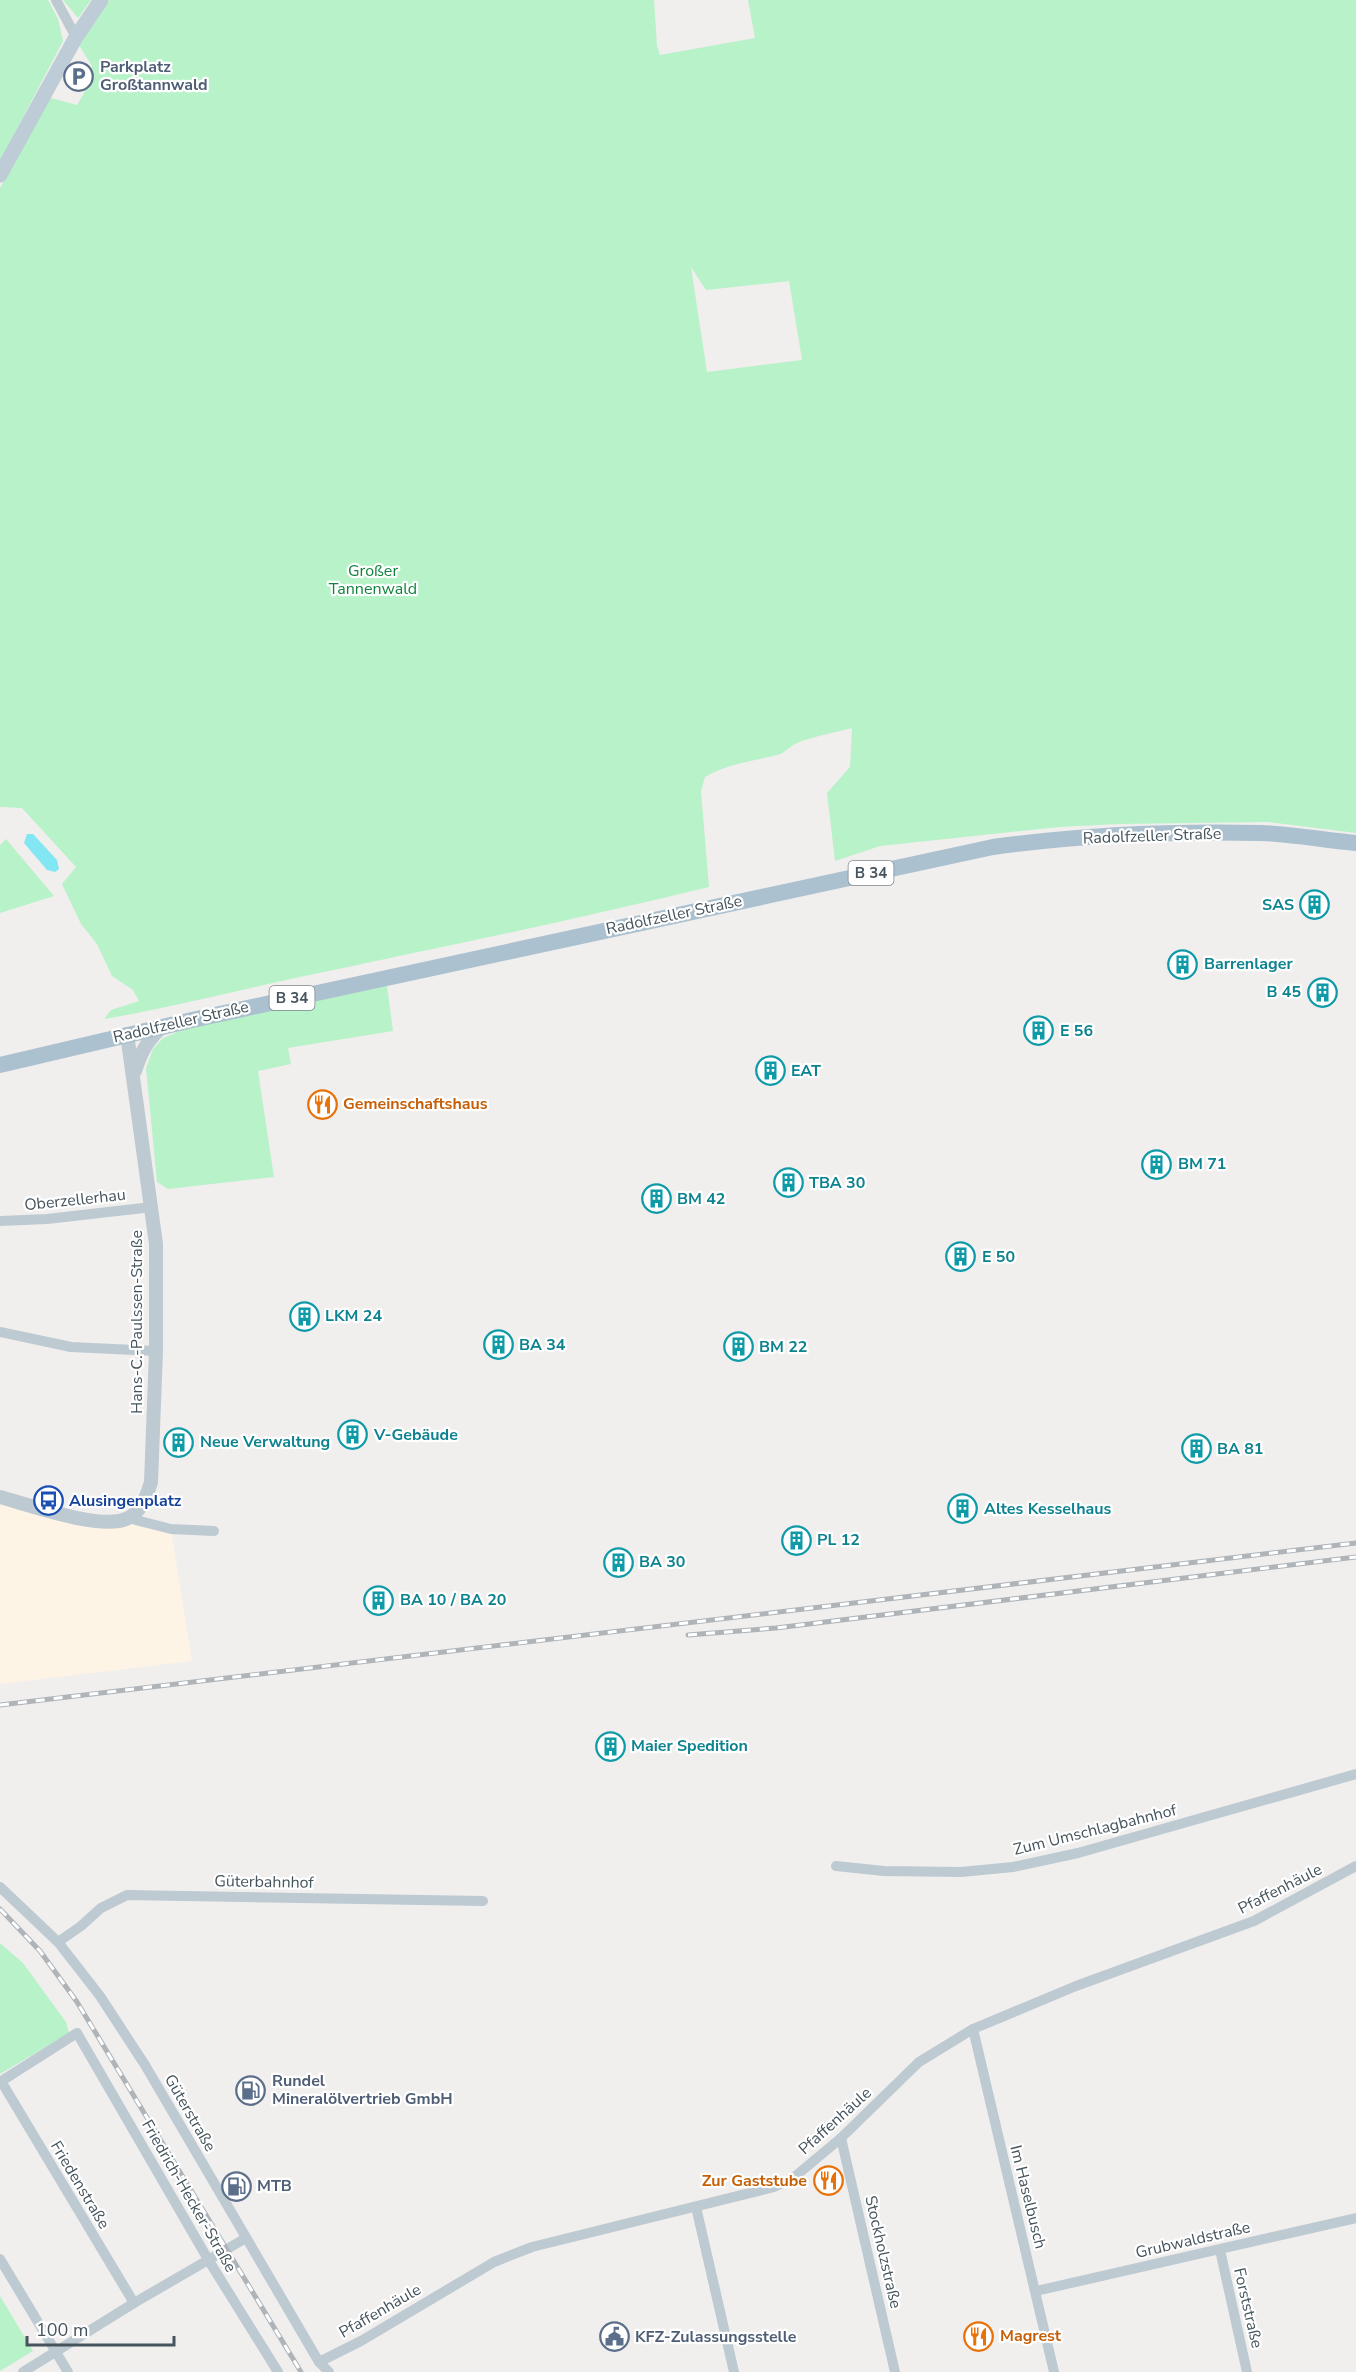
<svg xmlns="http://www.w3.org/2000/svg" width="1356" height="2372" font-family="'Nunito Sans',sans-serif">
	<rect width="100%" height="100%" fill="#f1eeee"/>
	<polygon fill="#fdf4e5" points="0,1497 119,1521 171,1529 192,1661 0,1684"/>
	<g fill="#b8f2c8" fill-rule="evenodd">
		<polygon points="0,0 48,0 58,19 63,41 0,161"/>
		<polygon points="63,0 91,0 78,18"/>
		<path d="M109,0H654L657,46L660,55L755,38L748,0H1356V833L1267,822L1118,824L1059,827L880,846L835,861L827,793L850,767L852,728C834,733 814,736 797,743C790,746 784,754 777,755C752,761 727,764 705,777L701,791L709,887C574,920 437,948 300,977C234,991 170,1008 104,1019L111,1010L139,1001L133,990L112,976L97,944L81,924L62,884L76,867L22,808L0,807V188L42,108L51,98L77,105L90,83L92,66L79,45ZM691,267L706,290L789,281L802,360L707,372Z"/>
		<polygon points="6,839 54,896 0,913 0,845"/>
		<polygon points="387,986 393,1031 288,1048 291,1064 258,1071 274,1177 168,1189 157,1182 146,1068 153,1049 163,1038 185,1029"/>
		<polygon points="0,1943 23,1963 66,2022 69,2033 0,2074"/>
		<polygon points="0,2296 33,2351 0,2371"/>
	</g>
	<polygon fill="#82e7f2" points="27,834 33,834 57,860 59,869 55,872 47,870 24,843"/>
	<g fill="none" stroke-linecap="round" stroke-linejoin="round">
		<g stroke="#bdcad1" stroke-width="10">
			<polyline points="56,0 76,37"/>
			<polyline points="0,1221 47,1219 152,1207"/>
			<polyline points="0,1332 71,1347 156,1351"/>
			<polyline points="128,1518 171,1529 214,1531"/>
			<polyline points="836,1866 884,1871 961,1872 1013,1867 1078,1853 1356,1774"/>
			<polyline points="0,1887 58,1942 100,1996 145,2065 319,2362 329,2372"/>
			<polyline points="58,1942 81,1926 101,1908 127,1895 483,1901"/>
			<polyline points="973,2029 1054,2372"/>
			<polyline points="1,2081 134,2303"/>
			<polyline points="0,2082 77,2033 209,2261 278,2372"/>
			<polyline points="841,2138 895,2372"/>
			<polyline points="696,2207 734,2372"/>
			<polyline points="1220,2250 1247,2372"/>
			<polyline points="0,2259 68,2372"/>
			<polyline points="1036,2291 1356,2218"/>
			<polyline points="319,2362 361,2341 494,2262 532,2247 774,2187 792,2179 841,2138 919,2062 973,2029 1076,1986 1254,1921 1356,1866"/>
			<polyline points="23,2372 134,2303 246,2238"/>
		</g>
		<g stroke="#bdcad1" stroke-width="14">
			<path d="M135,1071C141,1052 147,1041 162,1027"/>
			<path d="M0,1497C29,1505 100,1530 126,1519C141,1513 147,1496 151,1482L156,1351V1244L127,1034"/>
		</g>
		<polyline stroke="#bdccd6" stroke-width="15" points="0,175 76,37 101,0"/>
		<path stroke="#abc1cf" stroke-width="16" d="M0,1065L192,1020L993,847C1081,835 1172,831 1261,833C1292,834 1324,840 1356,843"/>
		<defs>
			<g id="rail">
				<polyline points="688,1635 776,1628 1356,1557"/>
				<polyline points="0,1705 1356,1543"/>
				<polyline points="0,1909 40,1951 77,2002 301,2372"/>
			</g>
		</defs>
		<use href="#rail" stroke="#afb4b9" stroke-width="5"/>
		<use href="#rail" stroke="#fff" stroke-width="3" stroke-dasharray="9" stroke-linecap="butt"/>
	</g>
	<defs>
		<symbol id="parking-ring" viewBox="-11 -11 22 22"><circle r="9.5" fill="#fff" stroke="#5c6f8a" stroke-width="1.5"/><path d="M-3.5-5.5H1a3.5 3.5 0 0 1 0 7H-1V5.5H-3.5ZM-1-3.4V-.6H.8a1.4 1.4 0 0 0 0-2.8Z" fill="#5c6f8a"/></symbol>
		<symbol id="building-ring" viewBox="-11 -11 22 22"><circle r="9.5" fill="#fff" stroke="#0f9aa8" stroke-width="1.5"/><path d="M-4-6H4V6H1V3H-1V6H-4ZM-2.5-4.3h1.7v1.8h-1.7ZM.8-4.3h1.7v1.8H.8ZM-2.5-1h1.7V.8h-1.7ZM.8-1h1.7V.8H.8Z" fill="#0f9aa8"/></symbol>
		<symbol id="restaurant-ring" viewBox="-11 -11 22 22"><circle r="9.5" fill="#fff" stroke="#e8710a" stroke-width="1.5"/><path d="M-5-6h1v4h1v-4h1v4h1v-4h1v5L-1.5 .5V6h-2V.5L-5-1ZM5-6V6H3V1.5H1.5Q1.5-4 5-6Z" fill="#e8710a"/></symbol>
		<symbol id="bus-ring" viewBox="-11 -11 22 22"><circle r="9.5" fill="#fff" stroke="#1a4fb4" stroke-width="1.5"/><path d="M-5-6H5V4H4V6H2V4H-2V6H-4V4H-5ZM-3.5-4V0h7V-4ZM-3.5 1.2v1.5H-2V1.2ZM2 1.2v1.5H3.5V1.2Z" fill="#1a4fb4"/></symbol>
		<symbol id="fuel-ring" viewBox="-11 -11 22 22"><circle r="9.5" fill="#fff" stroke="#5c6f8a" stroke-width="1.5"/><path d="M-5.5-6h7V0h2V4h1.3V-2.5L3-4.5l.8-.8L6-3V5H2.5V1h-1V6h-7ZM-4.2-4.7v3.2H.2V-4.7Z" fill="#5c6f8a"/></symbol>
		<symbol id="civic-ring" viewBox="-11 -11 22 22"><circle r="9.5" fill="#fff" stroke="#5c6f8a" stroke-width="1.5"/><path d="M-.6-6.5H3V-4.5H.6V-3L4-1V1h2V6H-6V1h2V-1L-.6-3ZM-1.2 2.5V6h2.4V2.5Z" fill="#5c6f8a"/></symbol>
	</defs>
	<g fill-rule="evenodd">
		<use href="#parking-ring" x="62" y="60" width="33" height="33"/>
		<use href="#building-ring" x="1298" y="888" width="33" height="33"/>
		<use href="#building-ring" x="1166" y="948" width="33" height="33"/>
		<use href="#building-ring" x="1306" y="976" width="33" height="33"/>
		<use href="#building-ring" x="1022" y="1014" width="33" height="33"/>
		<use href="#building-ring" x="754" y="1054" width="33" height="33"/>
		<use href="#restaurant-ring" x="306" y="1088" width="33" height="33"/>
		<use href="#building-ring" x="1140" y="1148" width="33" height="33"/>
		<use href="#building-ring" x="772" y="1166" width="33" height="33"/>
		<use href="#building-ring" x="640" y="1182" width="33" height="33"/>
		<use href="#building-ring" x="944" y="1240" width="33" height="33"/>
		<use href="#building-ring" x="288" y="1300" width="33" height="33"/>
		<use href="#building-ring" x="482" y="1328" width="33" height="33"/>
		<use href="#building-ring" x="722" y="1330" width="33" height="33"/>
		<use href="#building-ring" x="336" y="1418" width="33" height="33"/>
		<use href="#building-ring" x="162" y="1426" width="33" height="33"/>
		<use href="#building-ring" x="1180" y="1432" width="33" height="33"/>
		<use href="#bus-ring" x="32" y="1484" width="33" height="33"/>
		<use href="#building-ring" x="946" y="1492" width="33" height="33"/>
		<use href="#building-ring" x="780" y="1524" width="33" height="33"/>
		<use href="#building-ring" x="602" y="1546" width="33" height="33"/>
		<use href="#building-ring" x="362" y="1584" width="33" height="33"/>
		<use href="#building-ring" x="594" y="1730" width="33" height="33"/>
		<use href="#fuel-ring" x="234" y="2074" width="33" height="33"/>
		<use href="#restaurant-ring" x="812" y="2164" width="33" height="33"/>
		<use href="#fuel-ring" x="220" y="2170" width="33" height="33"/>
		<use href="#restaurant-ring" x="962" y="2320" width="33" height="33"/>
		<use href="#civic-ring" x="598" y="2320" width="33" height="33"/>
	</g>
	<g text-anchor="middle" dominant-baseline="central" stroke-width="4.5" stroke-linejoin="round" paint-order="stroke">
		<g fill="#fff" stroke="#7d878e" stroke-width="1.5">
			<rect x="848.5" y="861" width="45" height="24" rx="4.5"/>
			<rect x="269.5" y="986" width="45" height="24" rx="4.5"/>
		</g>
		<g font-size="15" font-weight="bold" fill="#45545d">
			<text x="871" y="873">B 34</text>
			<text x="292" y="998">B 34</text>
		</g>
		<g font-size="16" font-weight="bold" fill="#4e5e75" stroke="#fff" text-anchor="start">
			<text x="100" y="67">Parkplatz<tspan x="100" dy="18">Großtannwald</tspan></text>
			<text x="272" y="2081">Rundel<tspan x="272" dy="18">Mineralölvertrieb GmbH</tspan></text>
			<text x="257" y="2186">MTB</text>
			<text x="635" y="2337">KFZ-Zulassungsstelle</text>
		</g>
		<g font-size="16" fill="#10833d" stroke="#fff">
			<text x="373" y="571">Großer<tspan x="373" dy="18">Tannenwald</tspan></text>
		</g>
		<g font-size="16" fill="#45545d" stroke="#fff">
			<text transform="translate(1152 836) rotate(-2)">Radolfzeller Straße</text>
			<text transform="translate(674 915) rotate(-12)">Radolfzeller Straße</text>
			<text transform="translate(181 1022) rotate(-13)">Radolfzeller Straße</text>
			<text transform="translate(75 1200) rotate(-6)">Oberzellerhau</text>
			<text transform="translate(137 1322) rotate(-90)">Hans-C.-Paulssen-Straße</text>
			<text transform="translate(1095 1830) rotate(-14)">Zum Umschlagbahnhof</text>
			<text transform="translate(264 1882) rotate(1)">Güterbahnhof</text>
			<text transform="translate(1280 1889) rotate(-27)">Pfaffenhäule</text>
			<text transform="translate(190 2113) rotate(60)">Güterstraße</text>
			<text transform="translate(835 2121) rotate(-42)">Pfaffenhäule</text>
			<text transform="translate(80 2185) rotate(59)">Friedenstraße</text>
			<text transform="translate(189 2196) rotate(60)">Friedrich-Hecker-Straße</text>
			<text transform="translate(1028 2197) rotate(76)">Im Haselbusch</text>
			<text transform="translate(1193 2240) rotate(-13)">Grubwaldstraße</text>
			<text transform="translate(883 2252) rotate(77)">Stockholzstraße</text>
			<text transform="translate(1248 2308) rotate(77)">Forststraße</text>
			<text transform="translate(380 2311) rotate(-30)">Pfaffenhäule</text>
		</g>
		<g font-size="16" font-weight="bold" fill="#0d838f" stroke="#fff" text-anchor="start">
			<text x="1294" y="905" text-anchor="end">SAS</text>
			<text x="1204" y="964">Barrenlager</text>
			<text x="1301" y="992" text-anchor="end">B 45</text>
			<text x="1060" y="1031">E 56</text>
			<text x="791" y="1071">EAT</text>
			<text x="1178" y="1164">BM 71</text>
			<text x="809" y="1183">TBA 30</text>
			<text x="677" y="1199">BM 42</text>
			<text x="982" y="1257">E 50</text>
			<text x="325" y="1316">LKM 24</text>
			<text x="519" y="1345">BA 34</text>
			<text x="759" y="1347">BM 22</text>
			<text x="374" y="1435">V-Gebäude</text>
			<text x="200" y="1442">Neue Verwaltung</text>
			<text x="1217" y="1449">BA 81</text>
			<text x="984" y="1509">Altes Kesselhaus</text>
			<text x="817" y="1540">PL 12</text>
			<text x="639" y="1562">BA 30</text>
			<text x="400" y="1600">BA 10 / BA 20</text>
			<text x="631" y="1746">Maier Spedition</text>
		</g>
		<g font-size="16" font-weight="bold" fill="#c56008" stroke="#fff" text-anchor="start">
			<text x="343" y="1104">Gemeinschaftshaus</text>
			<text x="807" y="2181" text-anchor="end">Zur Gaststube</text>
			<text x="1000" y="2336">Magrest</text>
		</g>
		<g font-size="16" font-weight="bold" fill="#164399" stroke="#fff" text-anchor="start">
			<text x="69" y="1501">Alusingenplatz</text>
		</g>
	</g>
	<path d="M27 2336v9h147v-9" fill="none" stroke="#45545d" stroke-width="3"/>
	<text x="36" y="2336" font-size="18" fill="#45545d" stroke="#ffffff" stroke-width="4.5" paint-order="stroke">100 m</text>
</svg>
